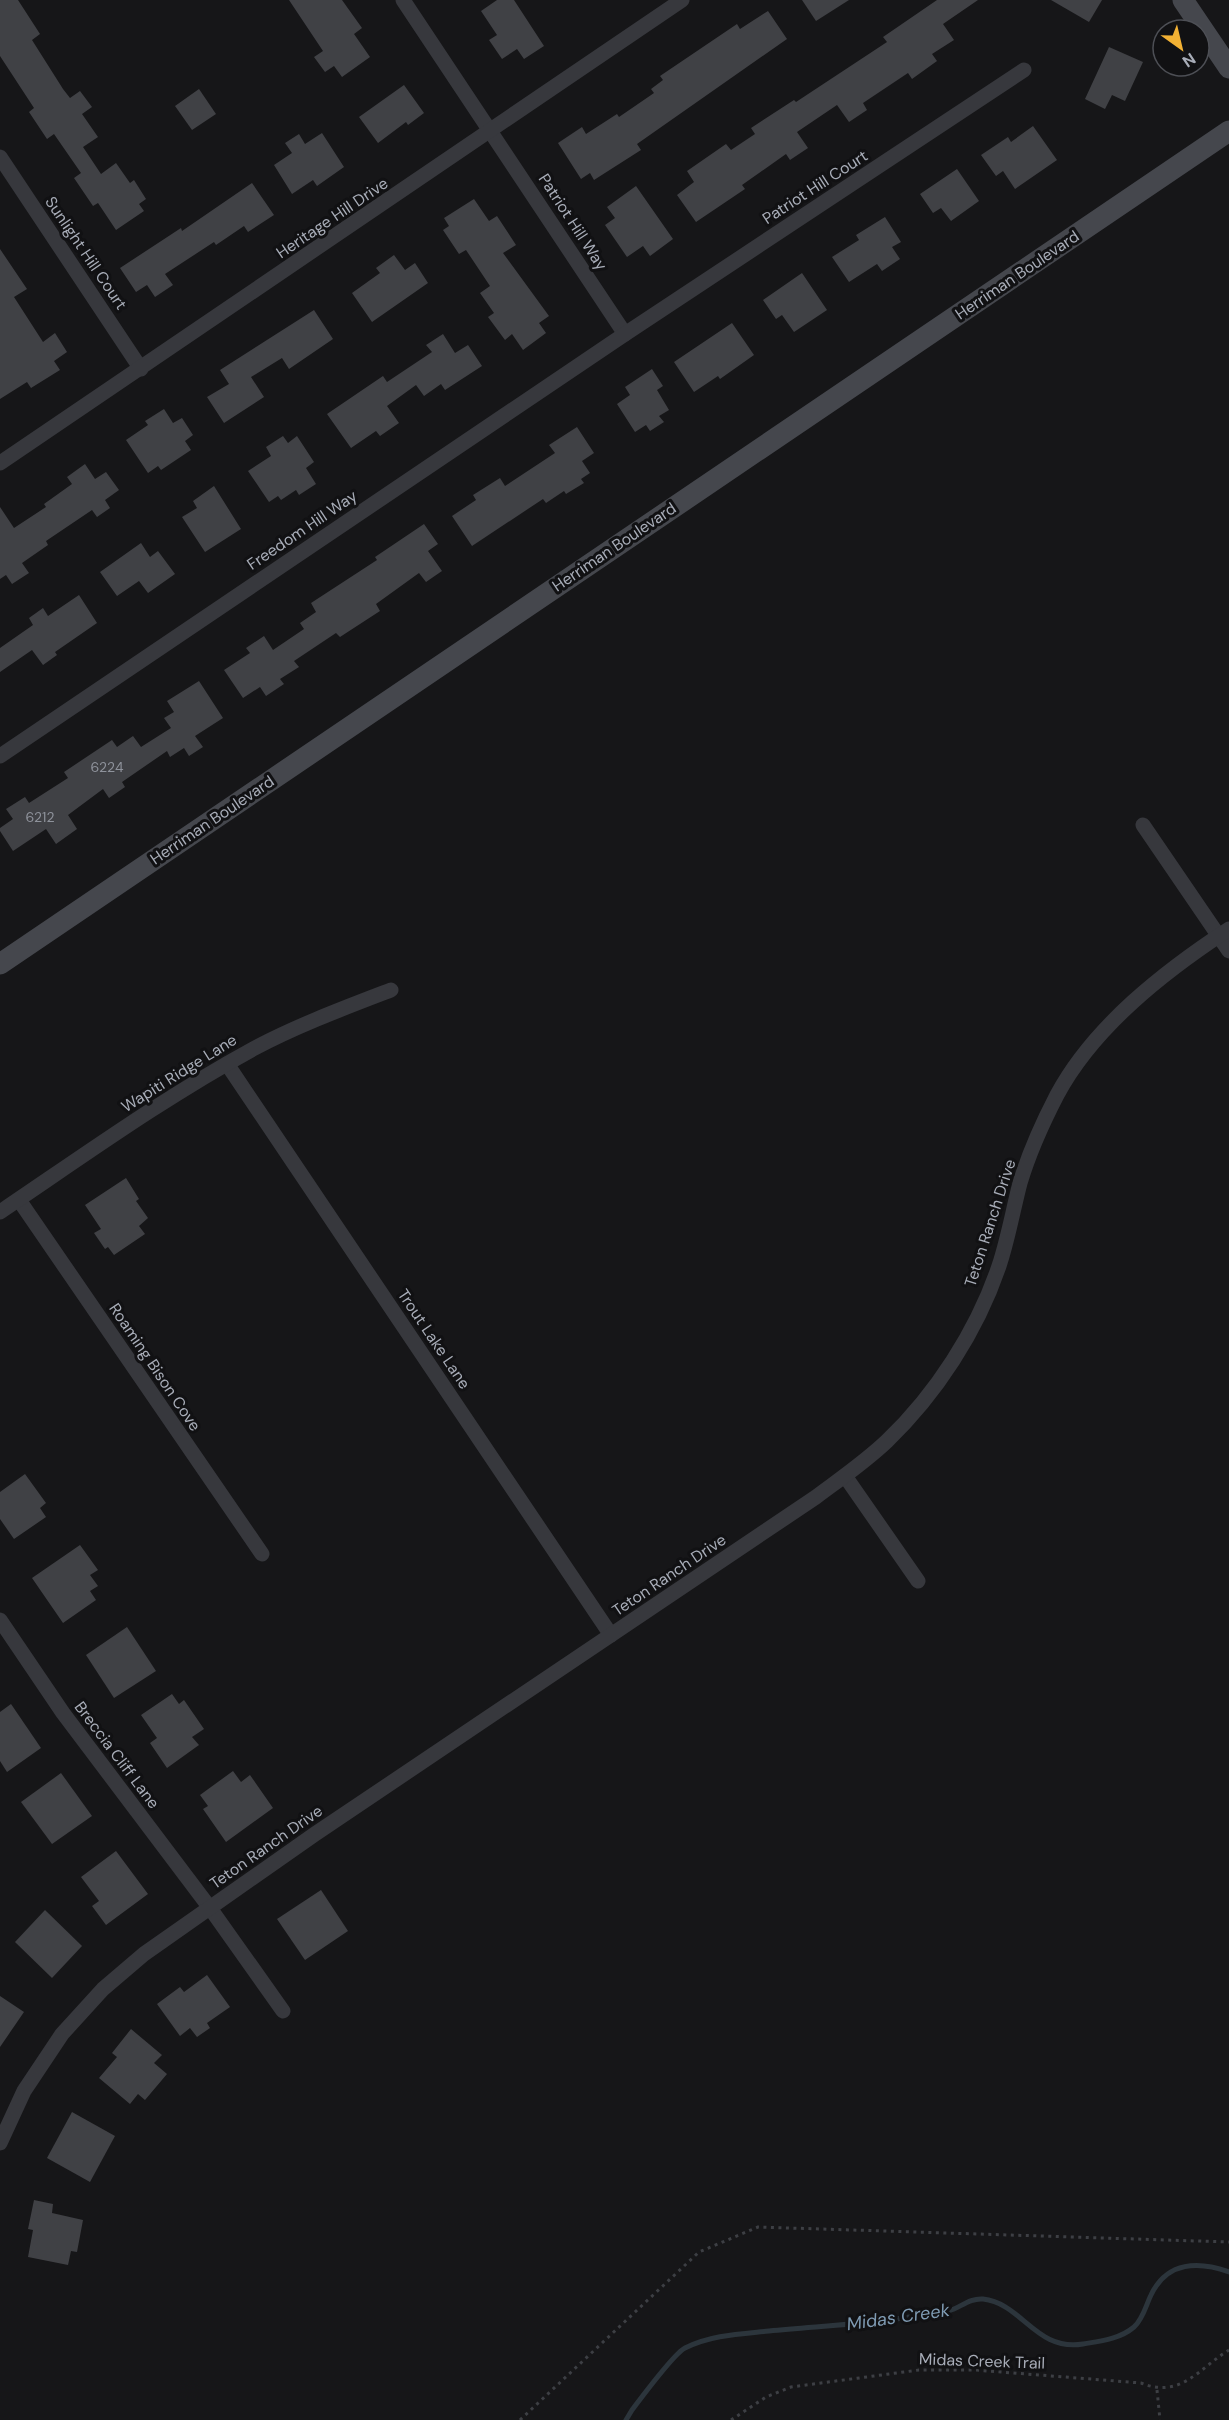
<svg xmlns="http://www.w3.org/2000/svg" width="1229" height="2420" font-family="'DM Sans',sans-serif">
	<rect width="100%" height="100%" fill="#161618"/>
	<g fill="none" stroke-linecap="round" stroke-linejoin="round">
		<path stroke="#2c353c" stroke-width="5" d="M626,2420L632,2410C641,2398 675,2353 685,2348C711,2335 740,2334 769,2331C820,2326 872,2324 923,2315C933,2314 945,2313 954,2309C963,2305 972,2298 983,2299C1022,2303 1036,2352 1083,2344C1101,2341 1120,2339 1134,2327C1143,2319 1146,2305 1151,2295C1167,2261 1199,2261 1229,2272"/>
	</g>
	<g fill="#404145">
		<polygon points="0,0 18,0 40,34 32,40 63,89 70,98 80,91 92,107 82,114 98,137 83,147 101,174 116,163 130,183 134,180 146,199 139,204 144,211 116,230 98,203 93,206 74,178 81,173 54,134 47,139 29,112 34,108 0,56"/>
		<polygon points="289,0 342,0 362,28 354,34 370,57 342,77 334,66 325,72 314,57 323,51"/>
		<polygon points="497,0 514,0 544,46 524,59 517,49 502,59 489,40 497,35 481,11"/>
		<polygon points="802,0 849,0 816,21"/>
		<polygon points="937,0 978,0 943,24 954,40 932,54 937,61 912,79 908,73 863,103 867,110 849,122 837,105 797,132 808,148 790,160 786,154 742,185 745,189 696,222 677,195 694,182 687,171 726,144 731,150 755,134 751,128 794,100 796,102 887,42 883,37"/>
		<polygon points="1051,0 1102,0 1089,22"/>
		<polygon points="768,11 787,39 637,144 641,150 594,180 590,173 581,179 558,143 582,127 586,134 617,114 619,117 654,93 651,89 663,80 660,76 737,24 740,29"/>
		<polygon points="1109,47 1143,62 1125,101 1112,95 1105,109 1085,99"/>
		<polygon points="404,85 424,113 408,125 406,122 378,143 359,117"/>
		<polygon points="199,89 216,114 192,130 175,106"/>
		<polygon points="1033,126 1057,160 1015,189 1003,171 996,176 981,155 1008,137 1011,142"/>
		<polygon points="322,133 344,167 317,186 313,180 292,194 274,165 292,153 285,143 299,134 305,144"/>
		<polygon points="957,169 979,201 951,221 941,208 933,213 920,194"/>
		<polygon points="252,183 274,215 248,232 244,226 216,245 214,242 165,274 173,285 155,297 147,285 136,292 120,268 181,228 182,231"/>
		<polygon points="636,186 673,239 650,256 643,246 627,257 605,225 615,218 607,207"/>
		<polygon points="474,199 489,221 497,216 516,245 503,253 549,316 539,323 546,333 523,350 512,334 505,340 488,317 494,313 480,293 490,286 466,250 459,254 443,230 449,226 444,218"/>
		<polygon points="885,217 901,242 892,247 900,259 882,271 877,264 849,282 832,257 859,240 856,235"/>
		<polygon points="0,249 27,289 14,297 43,342 55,333 67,352 54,361 60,370 31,388 27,382 0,399"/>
		<polygon points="394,255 405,270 415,263 428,283 372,322 352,293 380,273 376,268"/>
		<polygon points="802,273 827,310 794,332 782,315 776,319 763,300"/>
		<polygon points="314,310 333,339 289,369 282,358 251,377 264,397 224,423 207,397 229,384 220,370"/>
		<polygon points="732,323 754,355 720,379 718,376 694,392 674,362"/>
		<polygon points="443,334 455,353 468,345 482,366 445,390 441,384 424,396 416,385 387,406 399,423 380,436 376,431 351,448 327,414 383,376 387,382 432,352 426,345"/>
		<polygon points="652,369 663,386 657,390 669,410 659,416 664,422 650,431 646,425 635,432 617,404 630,395 625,387"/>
		<polygon points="164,409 173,423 182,418 193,435 185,441 191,450 161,470 158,466 148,473 126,440 148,425 145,421"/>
		<polygon points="577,427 594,453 582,461 590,473 581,479 584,483 566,494 564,491 546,503 543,499 472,546 452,516 476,500 473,495 500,478 505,486 555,453 549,445"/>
		<polygon points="283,436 288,443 297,436 314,462 306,468 316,484 299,495 296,490 281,500 278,496 269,502 248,471 271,456 266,447"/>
		<polygon points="85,464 95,479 106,472 119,490 105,500 110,508 97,517 92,510 46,541 48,545 22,563 29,573 12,584 6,575 0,579 0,507 14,528 46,507 44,504 72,484 67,477"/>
		<polygon points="214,486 241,529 205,552 182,517 197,508 193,501"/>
		<polygon points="424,524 438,544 428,551 442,571 426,582 419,573 376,604 380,611 340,637 336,633 294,661 299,667 280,679 284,684 266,696 260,687 243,698 224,670 250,653 246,648 264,636 273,650 304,629 300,623 316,612 311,603 377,560 375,557"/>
		<polygon points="141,543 150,557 158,551 175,574 148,593 139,581 117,596 100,572"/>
		<polygon points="79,595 97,623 55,652 57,655 43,665 32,650 0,672 0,648 33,625 29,618 43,608 48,616"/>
		<polygon points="199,681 223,718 195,736 203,747 189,756 184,748 170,757 167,751 122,782 125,787 109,798 103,789 68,815 77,829 56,844 46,829 13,851 0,831 0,828 13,819 6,809 25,797 29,803 68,778 64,772 112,740 117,747 133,736 141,747 171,728 164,718 174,712 167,701"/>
		<polygon points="126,1178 139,1199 136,1201 148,1218 139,1226 145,1234 114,1255 108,1247 105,1249 94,1233 101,1229 85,1205"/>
		<polygon points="25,1474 46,1503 40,1508 46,1517 14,1539 0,1519 0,1492"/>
		<polygon points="80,1545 98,1570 90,1575 98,1586 90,1591 96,1600 63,1623 32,1578"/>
		<polygon points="127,1627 156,1671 114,1698 86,1655"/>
		<polygon points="172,1694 179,1704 184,1700 204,1729 192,1737 199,1745 167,1768 150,1743 157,1738 141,1715"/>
		<polygon points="11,1704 41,1748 7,1772 0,1761 0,1712"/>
		<polygon points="233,1771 241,1782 250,1775 273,1808 226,1842 203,1809 208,1806 200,1795"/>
		<polygon points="61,1773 92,1816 52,1844 21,1802"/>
		<polygon points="116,1851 148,1894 106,1925 92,1906 99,1901 81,1877"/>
		<polygon points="321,1890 348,1931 305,1960 277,1919"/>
		<polygon points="45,1910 82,1946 52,1978 15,1942"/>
		<polygon points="207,1975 230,2007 207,2023 210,2028 197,2037 190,2028 180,2036 157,2004 180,1987 184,1992"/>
		<polygon points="0,1996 24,2012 0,2047"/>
		<polygon points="131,2029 162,2055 154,2063 167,2074 145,2100 138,2094 130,2104 99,2078 117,2057 112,2053"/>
		<polygon points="72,2112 115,2136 90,2182 47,2158"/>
		<polygon points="34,2200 53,2204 52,2213 83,2220 77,2252 71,2251 68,2265 28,2257 33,2230 28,2229"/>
	</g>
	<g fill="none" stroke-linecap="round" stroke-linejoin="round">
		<g stroke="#3d3f44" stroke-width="3" stroke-dasharray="3 4.5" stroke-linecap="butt">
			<polyline points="1157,2390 1160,2420"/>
			<polyline points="520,2420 699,2252 758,2227 1229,2242"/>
			<path d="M731,2420L766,2397L791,2387L919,2370H975L1141,2383C1181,2399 1198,2369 1229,2350"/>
		</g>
		<g stroke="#37383d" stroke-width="15">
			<polyline points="403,0 625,334"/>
			<polyline points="0,157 141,369"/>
			<polyline points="0,463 682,0"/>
			<polyline points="0,756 625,334 1024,70"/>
			<polyline points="1143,825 1229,951"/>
			<polyline points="227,1064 611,1635"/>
			<polyline points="19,1200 262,1554"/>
			<path d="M0,1212C83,1156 165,1097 253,1049C296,1026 344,1008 391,990"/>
			<polyline points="845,1476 918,1581"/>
			<polyline points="0,1620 63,1713 210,1908 283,2011"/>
			<path d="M0,2143L24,2091L62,2034L103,1989L144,1954L315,1834L816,1497C840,1479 865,1462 887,1441C936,1394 977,1331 999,1266C1008,1239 1013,1210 1020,1183C1029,1153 1043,1122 1057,1095C1094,1026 1165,971 1229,929"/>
		</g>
		<g stroke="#45474d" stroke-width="21">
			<polyline points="1183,0 1229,68"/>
			<polyline points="0,964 1229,131"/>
		</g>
	</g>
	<g text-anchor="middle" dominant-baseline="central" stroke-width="6" stroke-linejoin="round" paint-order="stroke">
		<g font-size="14" fill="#8e929b">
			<text x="107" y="767">6224</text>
			<text x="40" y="817">6212</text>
		</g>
		<g font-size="16" fill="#a8adb8" stroke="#111113">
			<text transform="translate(815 187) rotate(-33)">Patriot Hill Court</text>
			<text transform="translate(332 218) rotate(-34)">Heritage Hill Drive</text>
			<text transform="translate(573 222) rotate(57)">Patriot Hill Way</text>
			<text transform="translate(86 253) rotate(56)">Sunlight Hill Court</text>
			<text transform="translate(1017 275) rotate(-34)">Herriman Boulevard</text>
			<text transform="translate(302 530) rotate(-34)">Freedom Hill Way</text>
			<text transform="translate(614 547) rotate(-34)">Herriman Boulevard</text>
			<text transform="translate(212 820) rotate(-34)">Herriman Boulevard</text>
			<text transform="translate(179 1073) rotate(-32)">Wapiti Ridge Lane</text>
			<text transform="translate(990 1223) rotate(-72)">Teton Ranch Drive</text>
			<text transform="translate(434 1339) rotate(56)">Trout Lake Lane</text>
			<text transform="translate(155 1367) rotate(56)">Roaming Bison Cove</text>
			<text transform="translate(669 1575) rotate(-34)">Teton Ranch Drive</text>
			<text transform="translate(117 1755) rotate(53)">Breccia Cliff Lane</text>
			<text transform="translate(266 1847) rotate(-35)">Teton Ranch Drive</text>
			<text transform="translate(982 2361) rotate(2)">Midas Creek Trail</text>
		</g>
		<g font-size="18" font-style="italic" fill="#7f9bb3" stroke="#111113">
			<text transform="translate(898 2317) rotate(-8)">Midas Creek</text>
		</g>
	</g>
	<g transform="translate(1181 48) rotate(146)"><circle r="28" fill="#111113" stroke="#4d4f55" stroke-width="1.5"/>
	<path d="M0-4.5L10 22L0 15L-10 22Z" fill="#f2b134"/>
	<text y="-9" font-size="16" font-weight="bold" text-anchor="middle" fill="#a8adb8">N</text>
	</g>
</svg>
